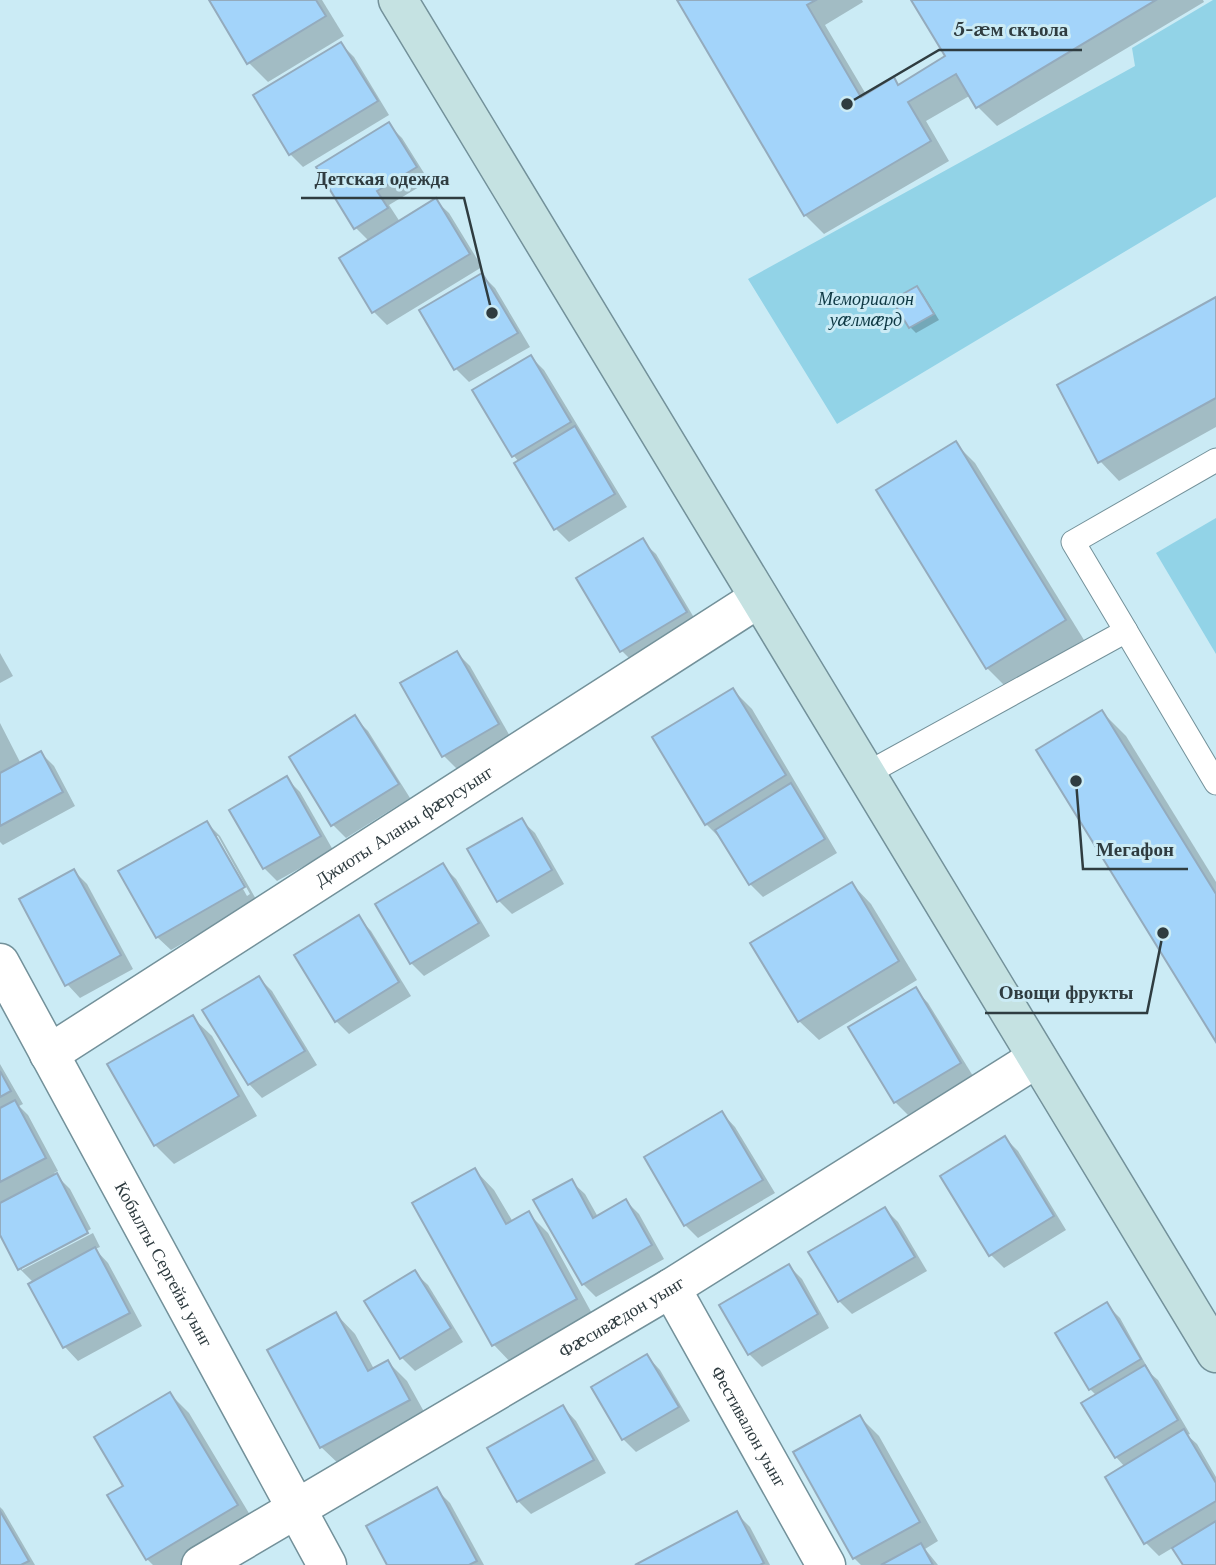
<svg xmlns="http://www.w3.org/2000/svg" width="1216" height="1565" font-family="'Libre Baskerville',serif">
	<rect width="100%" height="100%" fill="#cbebf5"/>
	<g fill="#92d3e7">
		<polygon points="1213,0 1216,0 1216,197 837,424 748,279 1135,66 1132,48"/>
		<polygon points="1216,518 1216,654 1156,553"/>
	</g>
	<g fill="#0003" fill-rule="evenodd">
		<polygon points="211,0 322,0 344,36 268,82 249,63"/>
		<polygon points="680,0 862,0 863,2 825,25 867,96 894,80 900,86 948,57 913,0 1203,0 1204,2 997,126 978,107 971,95 926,121 949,161 824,234 805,215"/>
		<polygon points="341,44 354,57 389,115 303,167 290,154"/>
		<polygon points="389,125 402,138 429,181 389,205 400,222 435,200 449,213 482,267 387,325 374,312 369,241 355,227"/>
		<polygon points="482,275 495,288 530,347 469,382 456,369 421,311"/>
		<polygon points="917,288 923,294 939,320 916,333 910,327"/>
		<polygon points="1216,299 1216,427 1119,481 1100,461"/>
		<polygon points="531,357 544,370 627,507 569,542 556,529 519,462 514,456"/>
		<polygon points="955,443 975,463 1084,640 1007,688 987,668 878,491"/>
		<polygon points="642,541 656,554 699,626 635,664 622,651"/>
		<polygon points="0,653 13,676 0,683"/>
		<polygon points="457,653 470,666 511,738 457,769 444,756"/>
		<polygon points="733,690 752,709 837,853 763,897 750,884 724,842 706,824"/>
		<polygon points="1102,712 1126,736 1216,882 1216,1038"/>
		<polygon points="355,718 368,731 410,798 346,838 333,825 291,758"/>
		<polygon points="0,723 21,764 41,753 54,766 75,806 3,845 0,842"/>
		<polygon points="287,779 300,792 333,850 277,881 264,868"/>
		<polygon points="521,820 535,833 564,884 512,914 499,901 469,850"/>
		<path d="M207,823L220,836L257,901L171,950L157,937ZM213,836H218L250,894L247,896Z"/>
		<polygon points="443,866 456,879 490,936 424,976 411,963"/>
		<polygon points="74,871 87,884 133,969 80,998 67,984"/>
		<polygon points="852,884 871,904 917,980 819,1040 799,1021"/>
		<polygon points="358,917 371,931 411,996 349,1034 336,1021 296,956"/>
		<polygon points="259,978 272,991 317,1065 262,1098 249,1084"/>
		<polygon points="915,989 928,1003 973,1076 908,1115 895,1102"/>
		<polygon points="192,1017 212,1036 257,1116 174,1164 155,1145"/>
		<polygon points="0,1064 23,1104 19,1106 28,1115 58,1171 54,1173 70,1189 91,1229 22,1266 22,1270 93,1233 100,1247 95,1249 108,1263 142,1326 78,1361 65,1347 30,1285 34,1283 20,1269 0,1232"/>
		<polygon points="722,1113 735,1127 775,1193 698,1238 685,1225"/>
		<polygon points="1005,1138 1018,1151 1066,1230 1004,1268 991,1255 943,1176"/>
		<polygon points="475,1170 494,1190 513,1222 529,1214 548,1233 595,1319 513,1365 494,1345 415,1204"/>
		<polygon points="571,1181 585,1194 598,1217 626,1201 639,1214 664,1259 596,1297 583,1284"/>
		<polygon points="885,1209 898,1222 927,1271 852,1314 839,1301"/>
		<polygon points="789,1266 802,1279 829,1328 762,1367 749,1354"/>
		<polygon points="414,1272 428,1285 463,1342 415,1371 402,1358 366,1302"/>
		<polygon points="1107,1305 1120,1318 1151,1374 1158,1380 1190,1434 1187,1435 1197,1444 1216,1477 1216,1565 1185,1565 1174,1547 1159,1556 1146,1543 1107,1478 1125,1467 1116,1457 1097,1396 1090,1389"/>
		<polygon points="336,1314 355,1334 374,1369 388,1362 407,1381 428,1419 341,1466 321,1447"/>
		<polygon points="647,1356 660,1370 690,1421 636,1452 623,1439"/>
		<polygon points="170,1394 189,1413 256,1525 189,1565 153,1565 147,1559 110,1496 125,1486"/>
		<polygon points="563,1407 576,1421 606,1473 531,1514 518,1501"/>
		<polygon points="860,1417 879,1436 938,1541 925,1549 938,1565 861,1565 854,1558 795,1453"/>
		<polygon points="437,1490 450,1503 484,1565 389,1565"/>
		<polygon points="0,1507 3,1510 35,1565 0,1565"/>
		<polygon points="737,1514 750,1527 770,1565 639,1565"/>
	</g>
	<g fill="#a3d4fa" stroke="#94abbd" stroke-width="2">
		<polygon points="209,0 316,0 326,16 247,64"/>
		<polygon points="677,0 816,0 807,5 861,97 894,77 898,85 945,56 911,0 1156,0 976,108 956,74 908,102 931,141 804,216"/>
		<polygon points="341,42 378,101 289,155 253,95"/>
		<polygon points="389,122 417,167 377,191 388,208 354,229 316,167"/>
		<polygon points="436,198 470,254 372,313 339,258"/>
		<polygon points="482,273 518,333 454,370 419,310"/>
		<polygon points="917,286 934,314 909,328 892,300"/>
		<polygon points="1216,297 1216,398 1098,463 1057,385"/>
		<polygon points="531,355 571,422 512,457 472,390"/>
		<polygon points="575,426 615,494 554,530 514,463"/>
		<polygon points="956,441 1066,620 986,669 876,490"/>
		<polygon points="643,538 687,612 620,652 576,578"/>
		<polygon points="457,651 499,724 442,757 400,683"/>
		<polygon points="733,688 786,775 705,825 652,737"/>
		<polygon points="1102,710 1216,894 1216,1042 1036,750"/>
		<polygon points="355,715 399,784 331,826 289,757"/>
		<polygon points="41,751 63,792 0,826 0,773"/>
		<polygon points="287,776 321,836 263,869 229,810"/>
		<polygon points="791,783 825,839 749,885 715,830"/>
		<polygon points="522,818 552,870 497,902 467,849"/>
		<polygon points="207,821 245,887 156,938 118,871"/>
		<polygon points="443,863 479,923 410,964 375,904"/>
		<polygon points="74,869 121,955 65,986 19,899"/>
		<polygon points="852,882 899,961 798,1022 750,943"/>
		<polygon points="359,915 399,982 335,1022 294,955"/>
		<polygon points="259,976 305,1051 248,1085 202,1010"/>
		<polygon points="916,987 961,1063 894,1103 848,1027"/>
		<polygon points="193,1015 239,1096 154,1146 107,1064"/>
		<polygon points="0,1071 11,1091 0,1097"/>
		<polygon points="15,1100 46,1158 0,1182 0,1108"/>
		<polygon points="722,1111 763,1180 684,1226 644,1157"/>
		<polygon points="1005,1136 1054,1216 989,1256 940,1176"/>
		<polygon points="475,1168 506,1224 529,1211 577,1299 492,1346 412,1203"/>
		<polygon points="57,1173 88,1233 18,1270 0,1235 0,1203"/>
		<polygon points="572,1179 593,1218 626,1199 652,1245 582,1285 533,1200"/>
		<polygon points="885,1207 915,1257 838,1302 808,1252"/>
		<polygon points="95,1247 130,1313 63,1348 28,1284"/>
		<polygon points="789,1264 818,1314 748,1355 719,1305"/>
		<polygon points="415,1270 451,1328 400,1359 364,1301"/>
		<polygon points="1107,1302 1141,1359 1089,1390 1055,1333"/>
		<polygon points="336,1312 368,1371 388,1360 410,1400 320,1448 267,1350"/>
		<polygon points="647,1354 679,1407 622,1440 591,1387"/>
		<polygon points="1145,1365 1178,1420 1115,1458 1081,1403"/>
		<polygon points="170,1392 238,1505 146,1560 107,1495 123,1486 94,1437"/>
		<polygon points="563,1405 594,1460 517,1502 487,1448"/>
		<polygon points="860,1415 920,1522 853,1559 793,1452"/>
		<polygon points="1184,1429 1216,1483 1216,1501 1144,1544 1105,1477"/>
		<polygon points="437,1487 477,1561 469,1565 387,1565 366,1526"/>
		<polygon points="0,1511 29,1561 21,1565 0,1565"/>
		<polygon points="737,1511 764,1563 760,1565 635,1565"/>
		<polygon points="1216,1521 1216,1565 1183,1565 1172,1548"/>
		<polygon points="921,1543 933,1565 881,1565"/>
	</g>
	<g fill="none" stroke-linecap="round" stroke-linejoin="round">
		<defs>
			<g id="lane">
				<polyline points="1126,631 1216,783"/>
				<polyline points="866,774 1126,631 1073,542 1216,460"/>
			</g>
			<g id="street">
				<path id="s1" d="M0,963L327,1565"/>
				<path id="s2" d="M49,1054L759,598"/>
				<path id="s3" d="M671,1288L826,1565"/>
				<path id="s4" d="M201,1565L671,1288L1037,1058"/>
			</g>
			<polyline id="secondary" points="398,0 1216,1353"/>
		</defs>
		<use href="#lane" stroke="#73919a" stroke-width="25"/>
		<use href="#street" stroke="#73919a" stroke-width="41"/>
		<use href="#secondary" stroke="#73919a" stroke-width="41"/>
		<use href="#lane" stroke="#fff" stroke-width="23"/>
		<use href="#street" stroke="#fff" stroke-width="38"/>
		<use href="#secondary" stroke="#c5e2e2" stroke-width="38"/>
	</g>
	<g text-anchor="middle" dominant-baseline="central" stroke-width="6" stroke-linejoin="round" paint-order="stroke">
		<g font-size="18" font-style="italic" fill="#0e3843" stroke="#cbebf5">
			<text x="866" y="299">Мемориалон<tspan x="866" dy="21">уæлмæрд</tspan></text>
		</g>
		<g font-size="18" fill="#2f3c40" stroke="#cbebf5">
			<text stroke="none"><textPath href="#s2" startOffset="422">Джиоты Аланы фæрсуынг</textPath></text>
			<text stroke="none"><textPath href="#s1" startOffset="343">Кобылты Сергейы уынг</textPath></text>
			<text stroke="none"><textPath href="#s4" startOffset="488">Фæсивæдон уынг</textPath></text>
			<text stroke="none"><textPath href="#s3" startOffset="159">Фестивалон уынг</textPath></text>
		</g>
	</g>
	<path fill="none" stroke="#2f3c40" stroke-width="2.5" d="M847 104L939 50H1082M492 313L464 198H301M1076 781L1083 869H1188M1163 933L1147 1013H985"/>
	<g fill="#2f3c40" stroke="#cbebf5" stroke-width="2.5">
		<circle cx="847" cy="104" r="7"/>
		<circle cx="492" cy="313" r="7"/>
		<circle cx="1076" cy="781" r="7"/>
		<circle cx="1163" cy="933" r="7"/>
	</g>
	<g font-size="19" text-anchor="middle" font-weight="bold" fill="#2f3c40" stroke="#cbebf5" stroke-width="6" stroke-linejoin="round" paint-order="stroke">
		<text x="1011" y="36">5-æм скъола</text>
		<text x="382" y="185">Детская одежда</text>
		<text x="1135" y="856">Мегафон</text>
		<text x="1066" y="999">Овощи фрукты</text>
	</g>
</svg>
